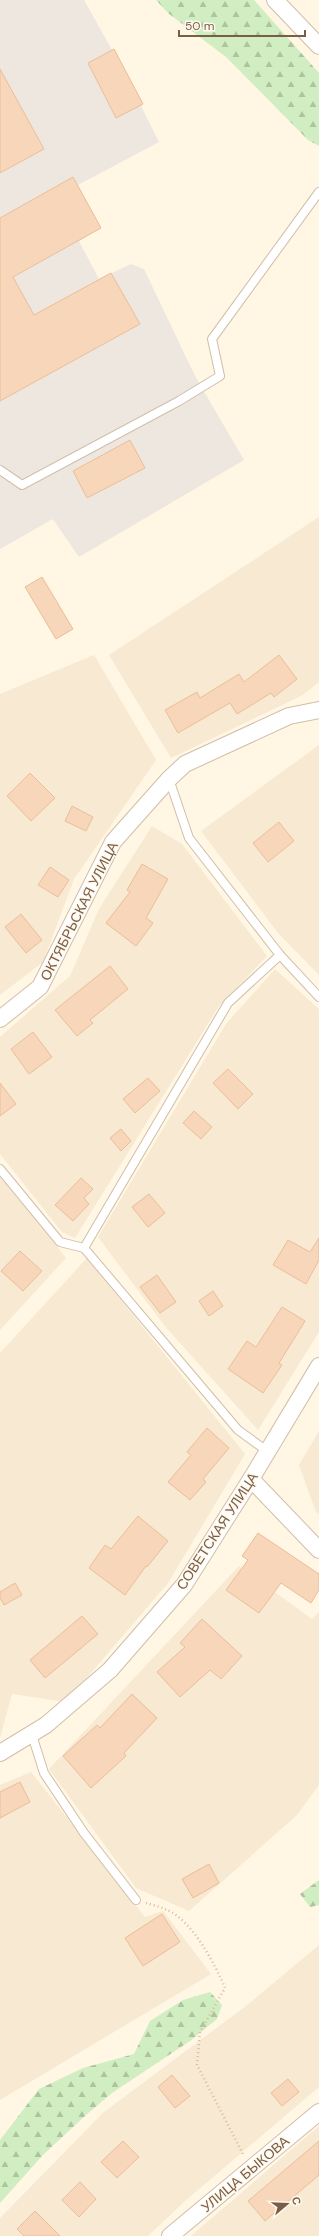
<svg xmlns="http://www.w3.org/2000/svg" width="319" height="2236" font-family="'DM Sans',sans-serif">
	<defs>
		<pattern id="forest-firs" width="22" height="20" patternUnits="userSpaceOnUse"><rect width="22" height="20" fill="#d0eec1"/><path d="M5 1l3.5 6h-7zM16 11l3.5 6h-7z" fill="#aec49f"/></pattern>
	</defs>
	<rect width="100%" height="100%" fill="#fff6e4"/>
	<g fill="#f7e9d2">
		<polygon points="319,517 319,682 303,695 171,758 109,655"/>
		<polygon points="94,655 156,760 74,879 43,962 0,995 0,694"/>
		<polygon points="319,745 319,975 278,933 201,831"/>
		<polygon points="152,826 182,844 267,956 219,1006 75,1238 62,1232 0,1154 0,1037 70,976 99,909"/>
		<polygon points="275,969 319,1009 319,1332 258,1430 164,1325 98,1237 226,1024"/>
		<polygon points="0,1176 66,1258 0,1330"/>
		<polygon points="87,1258 245,1454 168,1583 66,1702 12,1694 0,1738 0,1353"/>
		<polygon points="319,1431 319,1514 316,1512 299,1465"/>
		<polygon points="239,1566 312,1619 319,1612 319,1785 297,1815 189,1911 136,1888 49,1769"/>
		<polygon points="31,1772 145,1917 163,1911 211,1974 0,2100 0,1785"/>
		<polygon points="319,1945 319,2087 185,2201 148,2236 0,2236 0,2218 104,2112 246,2006"/>
		<polygon points="319,2126 319,2236 191,2236"/>
	</g>
	<polygon fill="#eee7df" points="0,0 84,0 112,50 114,49 143,104 141,106 159,142 78,185 101,228 79,241 99,279 131,264 144,269 195,376 244,460 79,557 53,519 0,549"/>
	<g fill="url(#forest-firs)">
		<polygon points="156,0 254,0 319,73 319,146 308,140 226,57 168,13"/>
		<polygon points="319,1880 319,1905 310,1907 300,1894"/>
		<polygon points="210,1992 222,2005 217,2019 190,2041 112,2093 86,2115 43,2155 0,2203 0,2140 39,2089 83,2068 134,2054 150,2021 183,2000"/>
	</g>
	<g fill="#f7d6b9" stroke="#ebbe98">
		<polygon points="114,49 143,104 116,118 88,63"/>
		<polygon points="0,69 44,149 0,173"/>
		<polygon points="73,177 101,228 13,277 34,315 111,273 140,324 0,401 0,218"/>
		<polygon points="130,440 145,468 87,498 73,471"/>
		<polygon points="42,577 73,629 56,639 25,587"/>
		<polygon points="279,655 297,679 274,697 271,693 237,714 230,703 178,733 165,710 197,692 200,698 239,674 244,682"/>
		<polygon points="30,773 55,798 31,821 7,796"/>
		<polygon points="72,806 93,817 86,831 65,821"/>
		<polygon points="279,822 294,841 268,862 253,843"/>
		<polygon points="142,864 168,879 146,918 153,923 136,946 106,923 130,892 127,890"/>
		<polygon points="50,867 69,880 58,897 38,885"/>
		<polygon points="21,914 42,940 26,953 5,927"/>
		<polygon points="110,966 128,989 90,1020 93,1023 77,1036 55,1010"/>
		<polygon points="33,1032 52,1057 29,1074 11,1049"/>
		<polygon points="228,1069 253,1094 238,1109 213,1083"/>
		<polygon points="148,1078 160,1091 135,1113 123,1099"/>
		<polygon points="0,1083 16,1104 0,1116"/>
		<polygon points="194,1111 212,1127 201,1139 183,1123"/>
		<polygon points="121,1129 131,1141 121,1151 110,1138"/>
		<polygon points="81,1178 93,1189 84,1198 89,1204 73,1221 55,1205"/>
		<polygon points="149,1194 165,1213 148,1227 132,1207"/>
		<polygon points="319,1238 319,1260 306,1284 273,1265 288,1240 310,1252"/>
		<polygon points="20,1251 42,1271 23,1291 1,1271"/>
		<polygon points="157,1275 176,1302 160,1313 140,1287"/>
		<polygon points="213,1291 223,1306 209,1316 199,1301"/>
		<polygon points="282,1307 305,1321 279,1363 282,1365 263,1393 228,1369 247,1341 256,1347"/>
		<polygon points="207,1428 229,1448 203,1479 206,1482 190,1500 168,1482 191,1455 187,1452"/>
		<polygon points="138,1516 168,1541 147,1567 146,1566 125,1595 89,1568 105,1545 111,1549"/>
		<polygon points="258,1533 319,1574 319,1590 311,1603 281,1583 259,1613 226,1590 248,1560 242,1556"/>
		<polygon points="15,1583 22,1595 4,1605 0,1598 0,1592"/>
		<polygon points="82,1616 98,1634 45,1678 30,1660"/>
		<polygon points="202,1619 242,1656 221,1679 210,1670 180,1697 157,1672 185,1647 180,1643"/>
		<polygon points="132,1694 157,1718 124,1753 126,1756 91,1788 63,1756 97,1725 100,1728"/>
		<polygon points="20,1782 30,1802 0,1818 0,1792"/>
		<polygon points="209,1864 219,1883 193,1898 182,1879"/>
		<polygon points="162,1914 180,1942 143,1966 125,1938"/>
		<polygon points="172,2075 190,2096 175,2108 158,2087"/>
		<polygon points="288,2079 299,2092 282,2106 271,2093"/>
		<polygon points="123,2141 139,2157 117,2178 101,2162"/>
		<polygon points="319,2141 319,2175 265,2221 248,2201"/>
		<polygon points="80,2182 96,2199 79,2217 62,2200"/>
		<polygon points="35,2211 60,2236 24,2236 17,2229"/>
	</g>
	<g fill="none" stroke-linecap="round" stroke-linejoin="round">
		<defs>
			<g id="lane">
				<polyline points="0,470 22,485 179,401 220,376 212,339 319,192"/>
				<polyline points="169,779 189,838 280,955 319,997"/>
				<polyline points="0,1169 60,1242 84,1248 238,1430 267,1451"/>
				<polyline points="84,1248 228,1003 280,955"/>
				<polyline points="32,1735 44,1773 84,1833 136,1900"/>
			</g>
			<g id="street">
				<polyline points="275,0 319,46"/>
				<polyline points="0,1019 40,987 113,842 169,779 185,764 289,716 319,710"/>
				<polyline points="251,1479 319,1550"/>
				<polyline points="0,1753 46,1725 110,1670 184,1585 251,1479 319,1366"/>
				<polyline points="170,2236 319,2112"/>
			</g>
		</defs>
		<use href="#lane" stroke="#d1bea9" stroke-width="10"/>
		<use href="#street" stroke="#d1bea9" stroke-width="18"/>
		<path stroke="#dcba9c" stroke-width="2.5" stroke-dasharray="1 3" stroke-linecap="butt" d="M146,1903C153,1905 161,1907 167,1910C192,1920 215,1964 225,1988L200,2032L197,2065L243,2154"/>
		<use href="#lane" stroke="#fff" stroke-width="8"/>
		<use href="#street" stroke="#fff" stroke-width="16"/>
	</g>
	<g text-anchor="middle" dominant-baseline="central" stroke-width="3" stroke-linejoin="round" paint-order="stroke">
		<g font-size="14" fill="#7a5d47" stroke="#fff9ed">
			<text transform="translate(79 911) rotate(-63)">ОКТЯБРЬСКАЯ УЛИЦА</text>
			<text transform="translate(217 1531) rotate(-57)">СОВЕТСКАЯ УЛИЦА</text>
			<text transform="translate(245 2174) rotate(-40)">УЛИЦА БЫКОВА</text>
		</g>
	</g>
	<g transform="translate(287 2204) rotate(71)" stroke="#fff9ed" stroke-width="3" paint-order="stroke">
	<path d="M0-3L7 15L0 10L-7 15Z" fill="#7a5d47"/>
	<text y="-6" font-size="11" font-weight="bold" text-anchor="middle" fill="#7a5d47">С</text>
	</g>
	<path d="M179 30v6h126v-6" fill="none" stroke="#7a5d47" stroke-width="2"/>
	<text x="185" y="30" font-size="12" fill="#7a5d47" stroke="#fff9ed" stroke-width="3" paint-order="stroke">50 m</text>
</svg>
